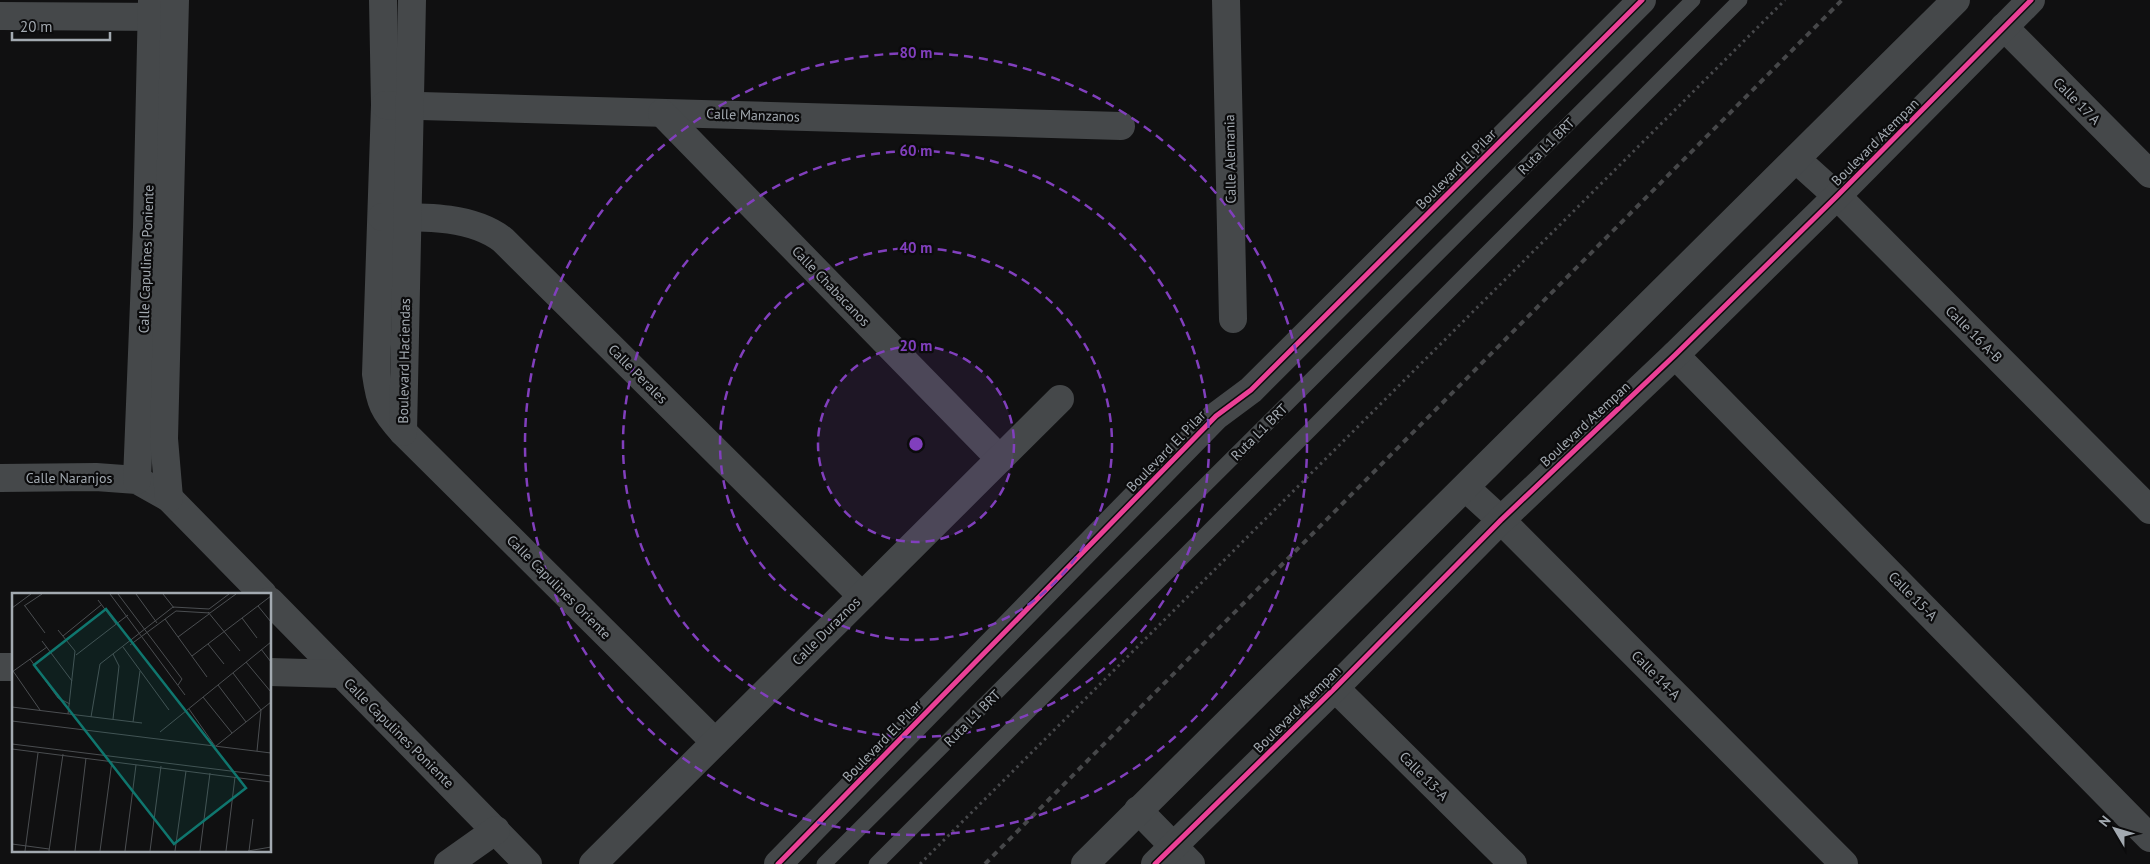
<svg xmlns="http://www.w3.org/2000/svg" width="2150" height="864" font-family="'PT Sans',sans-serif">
	<rect width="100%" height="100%" fill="#101011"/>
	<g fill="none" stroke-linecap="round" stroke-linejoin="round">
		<polyline stroke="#47484b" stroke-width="3" stroke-dasharray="2.5 4" stroke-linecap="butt" points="920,864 1785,0"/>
		<g stroke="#45484a" stroke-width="15">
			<polyline points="824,864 1693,0"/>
			<polyline points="876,864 1740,0"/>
		</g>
		<g stroke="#45484a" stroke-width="28">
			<path d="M383,0L385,105L376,374C380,403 383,410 403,432L715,742"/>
			<polyline points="1226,0 1233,319"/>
			<polyline points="0,16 168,17"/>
			<polyline points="2004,27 2150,174"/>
			<polyline points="385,105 1121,126"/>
			<polyline points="662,113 1000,459"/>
			<polyline points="1797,160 1837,196 2150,510"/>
			<path d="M382,217C420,217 471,215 503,240L862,596"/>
			<polyline points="1675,355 2150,838"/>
			<polyline points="403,432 412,0"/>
			<polyline points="0,478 96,477 137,480 169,498 263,594"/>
			<polyline points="137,480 147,227 152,0"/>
			<polyline points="1466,488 1501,520 1844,864"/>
			<polyline points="169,498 164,439 175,0"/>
			<polyline points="270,601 528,864"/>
			<polyline points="0,667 14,667"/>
			<polyline points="270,672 341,674"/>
			<polyline points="1335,688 1513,864"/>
			<polyline points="1138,810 1191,864"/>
			<polyline points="448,864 496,830"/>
			<polyline points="593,864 1060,399"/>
			<polyline points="778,864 1216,416 1251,390 1642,0"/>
		</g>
		<g stroke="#45484a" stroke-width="28">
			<polyline points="1085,864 1956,0"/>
			<polyline points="1155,864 1335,688 1501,520 1675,355 1837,196 2031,0"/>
		</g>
		<polyline stroke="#464749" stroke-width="4" stroke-dasharray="6 5" stroke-linecap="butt" points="985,864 1842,0"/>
		<defs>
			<g id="cycleway">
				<polyline points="778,864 1216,416 1251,390 1642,0"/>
				<polyline points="1155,864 1335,688 1501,520 1675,355 1837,196 2031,0"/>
			</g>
		</defs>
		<use href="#cycleway" stroke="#0b0b0c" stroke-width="8"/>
		<use href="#cycleway" stroke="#ea4096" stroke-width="5"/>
	</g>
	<circle cx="916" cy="444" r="98" fill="#813fbd" fill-opacity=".12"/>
	<g fill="none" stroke="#813fbd" stroke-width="2.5" stroke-dasharray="9 6">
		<circle cx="916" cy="444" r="98"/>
		<circle cx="916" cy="444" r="196"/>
		<circle cx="916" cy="444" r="293"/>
		<circle cx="916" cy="444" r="391"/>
	</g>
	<g text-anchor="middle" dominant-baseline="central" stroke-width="4.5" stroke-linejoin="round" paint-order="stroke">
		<g font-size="14" fill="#a3aab1" stroke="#0b0b0c">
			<text transform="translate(2077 101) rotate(45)">Calle 17 A</text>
			<text transform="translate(753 115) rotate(2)">Calle Manzanos</text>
			<text transform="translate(1875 142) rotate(-45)">Boulevard Atempan</text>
			<text transform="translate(1546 146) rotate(-45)">Ruta L1 BRT</text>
			<text transform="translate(1230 159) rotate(-91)">Calle Alemania</text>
			<text transform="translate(1456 169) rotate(-45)">Boulevard El Pilar</text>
			<text transform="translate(146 259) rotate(-88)">Calle Capulines Poniente</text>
			<text transform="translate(831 286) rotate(46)">Calle Chabacanos</text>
			<text transform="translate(1974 334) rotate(45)">Calle 16 A-B</text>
			<text transform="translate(404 361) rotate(-89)">Boulevard Haciendas</text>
			<text transform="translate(638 374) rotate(45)">Calle Perales</text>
			<text transform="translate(1585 424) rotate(-43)">Boulevard Atempan</text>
			<text transform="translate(1259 432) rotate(-45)">Ruta L1 BRT</text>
			<text transform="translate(1166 451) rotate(-46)">Boulevard El Pilar</text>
			<text x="69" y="478">Calle Naranjos</text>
			<text transform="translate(559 587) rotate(45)">Calle Capulines Oriente</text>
			<text transform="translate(1913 596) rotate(45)">Calle 15-A</text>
			<text transform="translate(826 631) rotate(-45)">Calle Duraznos</text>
			<text transform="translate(1656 675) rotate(45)">Calle 14-A</text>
			<text transform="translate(1297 709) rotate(-45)">Boulevard Atempan</text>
			<text transform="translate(972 718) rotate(-45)">Ruta L1 BRT</text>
			<text transform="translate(399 733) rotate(45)">Calle Capulines Poniente</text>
			<text transform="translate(882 741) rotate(-46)">Boulevard El Pilar</text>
			<text transform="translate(1424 776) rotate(45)">Calle 13-A</text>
		</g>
	</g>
	<g transform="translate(12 593)">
		<rect width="259" height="259" fill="#101011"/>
		<path fill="none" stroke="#4b4e51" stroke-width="1" d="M98,1L173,102M106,1L170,86L166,92M124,1L145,30M151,1L162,15M86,7L104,31M12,13L30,1M13,13L33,40M246,13L259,29M0,15L19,1M196,19L228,58M230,25L245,45M153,26L195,84M46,37L63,58M51,43L89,12M166,44L197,21M30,48L60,88M196,51L212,71M118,52L164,18L198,20L224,1M111,54L157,117M249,56L259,69M64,62L116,22M180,63L259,3M18,66L46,105L58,111M234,69L259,99M1,78L28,117M0,79L35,54M221,80L249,117L245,158M206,92L234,129M191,104L220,140M0,114L130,130M177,116L203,153M56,121L63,58M79,124L88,71L161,14L197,16L217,1M101,126L107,73L101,61M0,128L259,160M121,129L128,78M148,139L259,49M0,151L259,183M204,153L259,109M0,156L259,189M0,251L37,256M13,258L26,160M37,258L51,161M63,258L74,165M88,258L100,168M113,258L124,172M138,258L149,173M163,258L174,178M188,258L198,180M214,258L223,184M236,258L259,254M237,258L241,226"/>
		<path fill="#0f766e" fill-opacity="0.15" stroke="#0f766e" stroke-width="2.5" d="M94,16L234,195L162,251L22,72Z"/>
		<rect width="259" height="259" fill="none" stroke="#a3aab1" stroke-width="2.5"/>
	</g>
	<circle cx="916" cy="444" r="8" fill="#813fbd" stroke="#0b0b0c" stroke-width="2.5"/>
	<g font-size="15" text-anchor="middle" font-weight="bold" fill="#813fbd" stroke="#0b0b0c" stroke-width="4.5" stroke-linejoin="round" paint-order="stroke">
		<text x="916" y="58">80 m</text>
		<text x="916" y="156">60 m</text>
		<text x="916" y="253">40 m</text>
		<text x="916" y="351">20 m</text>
	</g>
	<g transform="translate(2115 829) rotate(308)" stroke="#0b0b0c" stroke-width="4" paint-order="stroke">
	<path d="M0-4L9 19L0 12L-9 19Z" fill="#a3aab1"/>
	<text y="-8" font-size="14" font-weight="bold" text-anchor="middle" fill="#a3aab1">N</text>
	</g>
	<path d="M12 32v8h98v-8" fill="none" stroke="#a3aab1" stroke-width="2.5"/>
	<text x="20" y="32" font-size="15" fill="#a3aab1" stroke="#0b0b0c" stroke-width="4" paint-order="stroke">20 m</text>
</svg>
